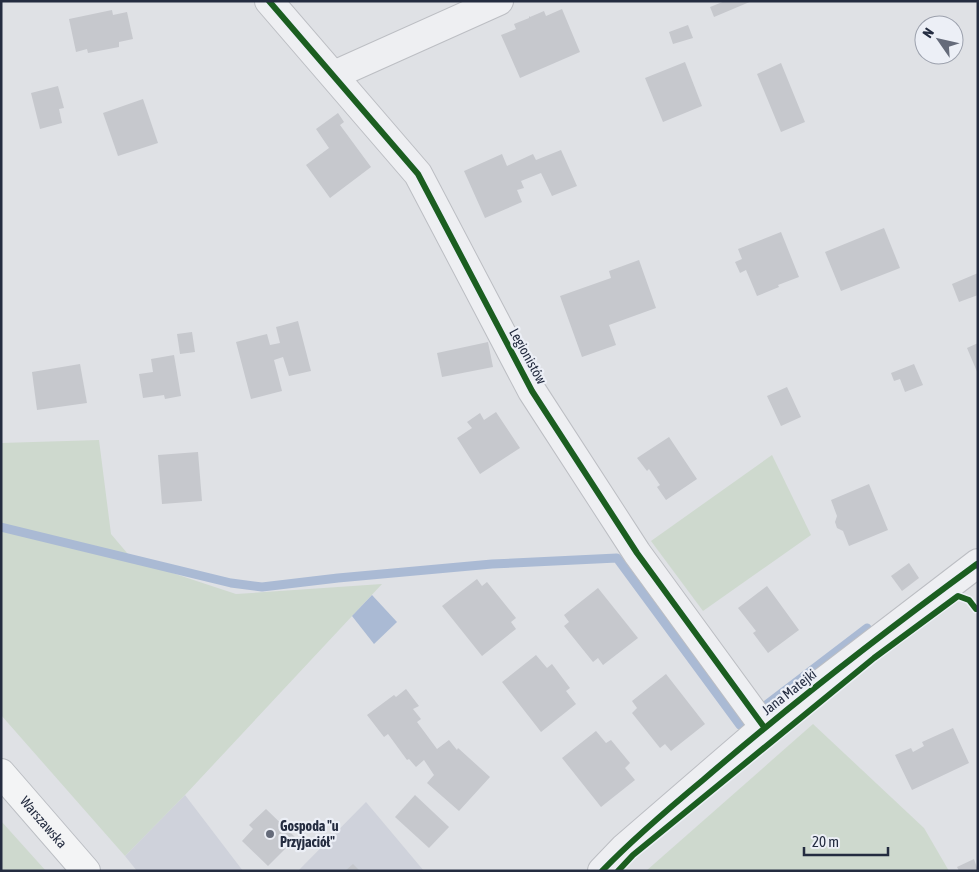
<svg xmlns="http://www.w3.org/2000/svg" width="979" height="872" font-family="'Asap Condensed',sans-serif">
	<rect width="100%" height="100%" fill="#dfe1e5"/>
	<g fill="#cfd2db">
		<polygon points="185,795 243,871 137,871 125,856"/>
		<polygon points="366,802 424,871 298,871"/>
	</g>
	<g fill="#ced9ce">
		<polygon points="99,440 111,534 133,560 236,594 382,584 185,795 125,856 1,715 1,443"/>
		<polygon points="772,455 811,535 703,611 651,541"/>
		<polygon points="813,724 924,828 949,871 646,871"/>
		<polygon points="1,821 46,871 1,871"/>
	</g>
	<polygon fill="#aabad4" points="372,595 397,622 374,644 352,616"/>
	<g fill="none" stroke-linecap="round" stroke-linejoin="round">
		<g stroke="#aabad4" stroke-width="9">
			<polyline points="1,527 231,583 262,587 338,578 492,564 617,558 740,725"/>
			<polyline points="766,705 867,628"/>
		</g>
	</g>
	<g fill="#c6c8cd">
		<polygon points="725,1 752,1 714,17 710,7"/>
		<polygon points="562,9 580,52 520,78 501,35 516,29 514,24 529,18 529,16 530,17 544,11 546,16"/>
		<polygon points="112,10 113,15 127,12 133,39 119,42 119,47 88,53 87,49 76,52 69,19"/>
		<polygon points="688,25 693,38 673,44 669,32"/>
		<polygon points="685,62 702,106 663,122 645,78"/>
		<polygon points="781,63 805,122 781,132 757,74"/>
		<polygon points="58,86 64,108 59,109 62,123 40,129 31,93"/>
		<polygon points="143,99 158,143 118,156 103,113"/>
		<polygon points="338,113 344,122 340,125 371,167 330,198 306,165 329,148 316,129"/>
		<polygon points="561,150 577,186 552,196 541,173 521,181 524,188 517,190 522,202 485,218 464,171 502,154 507,166 533,154 536,160"/>
		<polygon points="884,228 900,268 841,291 825,252"/>
		<polygon points="781,232 799,277 778,285 779,287 757,296 746,270 740,273 735,262 742,259 738,249"/>
		<polygon points="639,260 656,308 609,325 616,345 582,357 560,296 611,278 609,271"/>
		<polygon points="978,273 978,295 959,302 952,284"/>
		<polygon points="298,321 311,371 289,376 283,357 274,360 282,391 251,399 236,342 267,334 270,345 280,343 276,327"/>
		<polygon points="192,332 195,352 180,354 177,334"/>
		<polygon points="488,342 493,367 442,377 437,353"/>
		<polygon points="978,343 978,374 967,348"/>
		<polygon points="174,355 181,396 165,399 164,395 143,398 139,374 153,372 151,359"/>
		<polygon points="80,364 87,403 37,410 32,372"/>
		<polygon points="914,364 923,385 905,392 900,379 894,381 891,373"/>
		<polygon points="787,387 801,417 781,426 767,396"/>
		<polygon points="496,412 520,448 480,474 457,438 472,428 467,422 480,413 484,420"/>
		<polygon points="669,437 697,479 666,500 657,487 660,485 649,469 647,471 637,458"/>
		<polygon points="198,452 202,501 162,504 158,455"/>
		<polygon points="869,484 888,530 849,546 843,531 837,528 835,522 837,516 831,500"/>
		<polygon points="909,563 919,578 902,591 891,576"/>
		<polygon points="477,579 482,586 487,582 516,618 511,622 516,629 482,656 442,606"/>
		<polygon points="767,586 799,630 768,653 753,633 756,631 738,608"/>
		<polygon points="598,588 638,638 603,665 598,658 593,662 564,626 569,622 564,615"/>
		<polygon points="536,655 547,668 552,664 570,688 566,691 576,704 541,732 502,682"/>
		<polygon points="666,674 705,724 671,751 665,744 660,748 632,713 637,708 632,701"/>
		<polygon points="406,689 419,706 413,709 421,719 417,722 437,749 449,740 457,750 458,748 490,777 459,811 427,783 434,775 424,760 416,767 409,759 407,760 388,734 384,737 367,715 394,695 396,697"/>
		<polygon points="953,728 969,763 912,790 895,755 911,748 913,752 924,746 922,742"/>
		<polygon points="596,731 606,743 611,740 630,763 625,768 635,780 601,807 562,758"/>
		<polygon points="415,795 449,827 429,848 395,817"/>
		<polygon points="266,809 296,838 268,866 242,841 253,829 249,825"/>
		<polygon points="974,859 978,871 959,871 957,867"/>
		<polygon points="353,864 360,871 345,871"/>
	</g>
	<g fill="none" stroke-linecap="round" stroke-linejoin="round">
		<defs>
			<g id="minor">
				<polyline points="269,1 418,174 532,391 637,553 764,727"/>
				<polyline points="334,75 499,1"/>
				<polyline points="602,871 625,847 764,727 978,563"/>
			</g>
			<g id="major">
				<path id="s1" d="M1,773L86,871"/>
			</g>
		</defs>
		<use href="#minor" stroke="#bcbec3" stroke-width="30"/>
		<use href="#major" stroke="#bbbec3" stroke-width="30"/>
		<use href="#minor" stroke="#eeeff2" stroke-width="28"/>
		<use href="#major" stroke="#f3f4f5" stroke-width="28"/>
		<defs>
			<g id="cycleway">
				<polyline points="269,1 418,174 532,391 637,553 764,727"/>
				<path d="M602,871C634,838 668,809 703,780C791,704 883,633 977,564L978,566"/>
				<polyline points="618,871 633,855 874,658 958,596 969,600 976,609 978,608"/>
			</g>
		</defs>
		<use href="#cycleway" stroke="#eceff6" stroke-width="9"/>
		<use href="#cycleway" stroke="#1b5e20" stroke-width="6"/>
	</g>
	<circle fill="#656b7a" stroke="#eceff6" stroke-width="2" cx="270" cy="834" r="5"/>
	<g text-anchor="middle" dominant-baseline="central" stroke-width="4.5" stroke-linejoin="round" paint-order="stroke">
		<g font-size="14" fill="#242c40" stroke="#eceff6">
			<text transform="translate(528 356) rotate(61)">Legionistów</text>
			<text transform="translate(789 692) rotate(-38)">Jana Matejki</text>
			<text stroke="none"><textPath href="#s1" startOffset="65">Warszawska</textPath></text>
		</g>
		<g font-size="14" font-weight="bold" fill="#242c40" stroke="#eceff6" text-anchor="start">
			<text x="280" y="826">Gospoda "u<tspan x="280" dy="16">Przyjaciół"</tspan></text>
		</g>
	</g>
	<rect width="979" height="872" fill="none" stroke="#242c40" stroke-width="5"/>
	<g transform="translate(939 40) rotate(304)"><circle r="24" fill="#eceff6" stroke="#9ca1ad"/>
	<path d="M0-4L9 19L0 12L-9 19Z" fill="#656b7a"/>
	<text y="-8" font-size="14" font-weight="bold" text-anchor="middle" fill="#242c40">N</text>
	</g>
	<path d="M804 847v8h84v-8" fill="none" stroke="#242c40" stroke-width="2.5"/>
	<text x="812" y="847" font-size="15" fill="#242c40" stroke="#eceff6" stroke-width="4" paint-order="stroke">20 m</text>
</svg>
